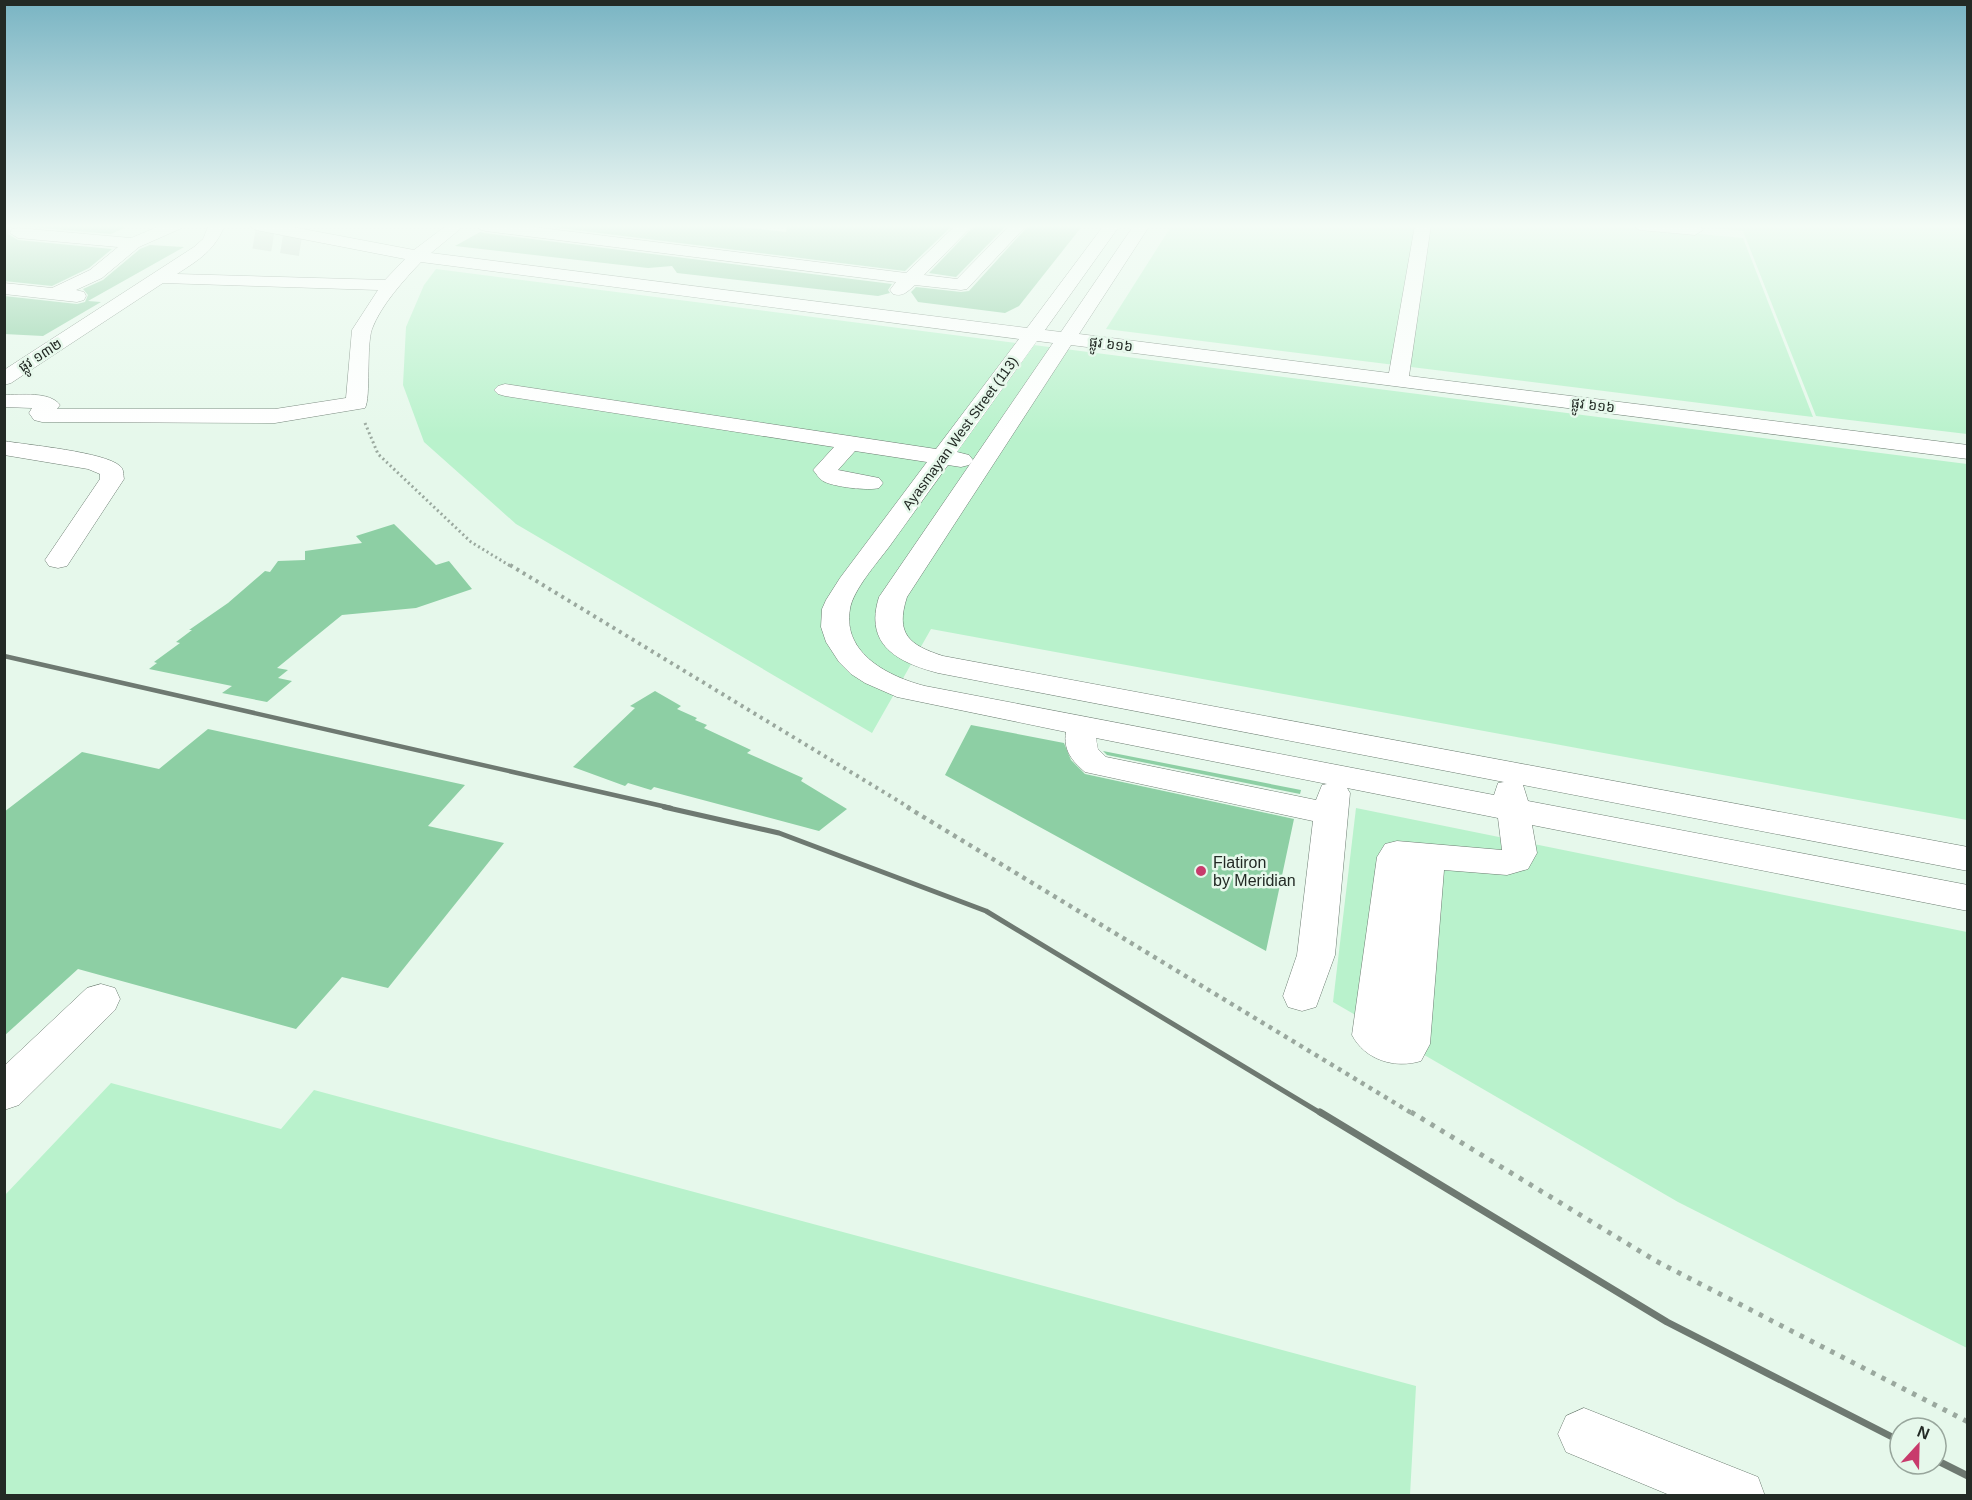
<svg xmlns="http://www.w3.org/2000/svg" width="1972" height="1500" font-family="Arial,'Noto Sans Khmer',sans-serif">
	<rect width="100%" height="100%" fill="#e6f8eb"/>
	<g fill="#b9f2cc">
		<polygon points="1172,225 1604,225 1743,238 1813,417 1106,329"/>
		<polygon points="1687,225 1967,225 1967,434 1816,416 1743,231"/>
		<polygon points="436,269 1967,464 1967,820 931,629 872,733 516,524 424,442 403,385 406,327 424,285"/>
		<polygon points="1356,808 1967,932 1967,1348 1678,1202 1333,1002"/>
		<polygon points="111,1083 281,1129 314,1090 1416,1386 1410,1495 5,1495 5,1195"/>
	</g>
	<g fill="#8dcfa4">
		<polygon points="4,225 131,225 111,234 18,226 10,228 8,234 18,240 112,249 89,268 52,286 4,281"/>
		<polygon points="535,225 726,225 786,232 787,225 953,225 905,271"/>
		<polygon points="975,225 1007,225 956,277 929,273"/>
		<polygon points="1029,225 1083,225 1019,306 1005,313 918,302 911,292 916,287 961,292 969,291"/>
		<polygon points="480,232 485,233 892,284 888,290 890,293 878,296 677,273 672,266 648,268 455,246"/>
		<polygon points="150,245 184,247 88,301 101,302 43,336 4,334 4,296 77,304 85,302 88,295 83,289 103,280 140,249"/>
		<polygon points="394,524 436,565 449,561 472,589 416,608 342,615 277,668 288,670 278,678 292,681 267,702 222,693 232,686 149,669 157,663 154,662 180,643 176,642 192,630 189,630 228,603 265,571 270,572 278,561 305,560 305,551 362,543 356,536"/>
		<polygon points="655,691 681,706 677,709 697,718 695,720 707,725 704,728 751,750 747,753 803,778 801,781 847,809 819,831 654,787 651,790 628,783 625,786 573,767 635,708 630,706"/>
		<polygon points="971,725 1064,743 1071,760 1085,774 1294,819 1266,951 945,775"/>
		<polygon points="208,729 465,785 428,826 504,843 388,988 342,977 296,1029 78,969 4,1036 4,812 82,752 159,769"/>
		<polygon points="1103,751 1301,790 1300,794 1107,755"/>
	</g>
	<g fill="none" stroke-linecap="round" stroke-linejoin="round">
		<polyline stroke="#bfcfc3" stroke-width="19" stroke-dasharray="19 9" stroke-linecap="butt" points="254,239 303,247"/>
		<defs>
			<g id="minor">
				<polygon points="162,225 184,225 182,228 139,247 102,278 76,290 84,292 86,296 84,300 77,302 4,294 4,283 52,288 90,270 118,247 18,238 10,233 12,229 18,228 131,238"/>
				<path d="M209,225H225C214,251 200,259 177,274L385,280L405,259L256,230L248,225H282L414,250L447,225H465L431,253L1027,328L1104,225H1120L1045,330L1061,332L1134,225H1150L1079,334L1389,373L1415,225H1431L1409,376L1968,445V459L1071,345L907,597C895,634 909,645 943,656L1968,847V871L1523,785L1528,801L1968,885V911L1532,825L1537,853L1528,869L1507,875L1444,870L1430,1044L1421,1061C1395,1069 1365,1060 1352,1035L1377,857L1385,844L1397,841L1502,850L1498,818L1347,788L1350,793L1335,955L1316,1007L1302,1011L1288,1007L1283,996L1297,955L1313,821L1085,772C1072,761 1063,750 1066,732L897,697L865,683L851,674L839,662L826,642L821,627L822,609L826,600L840,578L927,462L855,451L838,470L879,478L883,483L879,488C869,491 833,487 823,481C819,479 816,473 813,470L834,447L505,396L498,394L494,390L498,386L505,384L936,449L1019,339L421,262C404,280 381,305 372,329C366,346 371,398 365,408L275,423L42,422L34,420L29,413L32,408L4,407V395C20,395 50,391 60,405L57,409H275L346,398L352,330L378,290L163,283L11,383L4,385V370L194,247L203,239ZM1037,341L1053,343L879,597C864,645 897,662 938,673L1504,782L1498,783L1494,795L925,686C890,677 842,654 850,609C853,590 877,563 889,547C909,520 928,492 948,465L961,467L969,465L973,460L969,455L957,452ZM1096,738L1327,784L1322,785L1316,800L1106,757L1098,749Z"/>
				<path d="M478,225H517L906,273L956,225H973L924,275L957,279L1010,225H1027L967,289L961,290L915,285C907,292 903,297 893,294L890,290L896,282L485,231L479,229Z"/>
				<polygon points="1632,225 1694,225 1701,227 1703,230 1695,235 1640,230"/>
				<path d="M4,441C28,445 105,452 120,466C124,469 123,474 124,479L67,566L58,568L49,566L45,560L100,479V474L88,469L4,455Z"/>
				<polygon points="101,984 115,988 120,999 115,1010 19,1105 4,1110 4,1066 87,988"/>
				<polygon points="1584,1408 1758,1477 1765,1496 1672,1496 1566,1452 1558,1434 1566,1416"/>
			</g>
		</defs>
		<use href="#minor" stroke="#6d7d72" stroke-width="1"/>
		<polyline stroke="#9aa89e" stroke-width="3" stroke-dasharray="2 3" stroke-linecap="butt" points="365,423 378,454 471,542 512,567"/>
		<polyline stroke="#9aa89e" stroke-width="4" stroke-dasharray="3 4.5" stroke-linecap="butt" points="510,565 910,808"/>
		<polyline stroke="#9aa89e" stroke-width="4.5" stroke-dasharray="4 5" stroke-linecap="butt" points="907,807 1413,1114"/>
		<polyline stroke="#9aa89e" stroke-width="5" stroke-dasharray="4.5 7" stroke-linecap="butt" points="1411,1112 1656,1261 1968,1422"/>
		<use href="#minor" fill="#fff" fill-rule="evenodd"/>
		<polyline stroke="#6e7971" stroke-width="4.5" points="4,656 671,808"/>
		<polyline stroke="#6e7971" stroke-width="5" points="664,807 779,833 986,911 1322,1114"/>
		<g stroke="#6e7971" stroke-width="7">
			<polyline points="1320,1112 1667,1322 1900,1441"/>
			<polyline points="1936,1460 1968,1476"/>
		</g>
	</g>
	<linearGradient id="sky" x2="0" y2="1"><stop stop-color="#79b4c3"/><stop offset="0.52" stop-color="#f4fcf6"/><stop offset="1" stop-color="#f4fcf6" stop-opacity="0"/></linearGradient>
	<rect width="1972" height="435" fill="url(#sky)"/>
	<circle fill="#c83b6c" stroke="#e6f8eb" stroke-width="2" cx="1201" cy="871" r="6"/>
	<g text-anchor="middle" dominant-baseline="central" stroke-width="5" stroke-linejoin="round" paint-order="stroke">
		<g font-size="14" fill="#232a25" stroke="#e6f8eb">
			<text transform="translate(1111 344) rotate(7)">ផ្លូវ ៦១៦</text>
			<text transform="translate(40 355) rotate(-33)">ផ្លូវ ១៣២</text>
			<text transform="translate(1593 405) rotate(7)">ផ្លូវ ៦១៦</text>
			<text transform="translate(960 433) rotate(-54)">Ayasmayan West Street (113)</text>
		</g>
		<g font-size="16" fill="#232a25" stroke="#e6f8eb" text-anchor="start">
			<text x="1213" y="862">Flatiron<tspan x="1213" dy="18">by Meridian</tspan></text>
		</g>
	</g>
	<rect width="1972" height="1500" fill="none" stroke="#232a25" stroke-width="12"/>
	<g transform="translate(1918 1446) rotate(22)"><circle r="28" fill="#e6f8eb" stroke="#98a69c" stroke-width="1.5"/>
	<path d="M0-4.5L10 22L0 15L-10 22Z" fill="#c83b6c"/>
	<text y="-9" font-size="16" font-weight="bold" text-anchor="middle" fill="#232a25">N</text>
	</g>
</svg>
